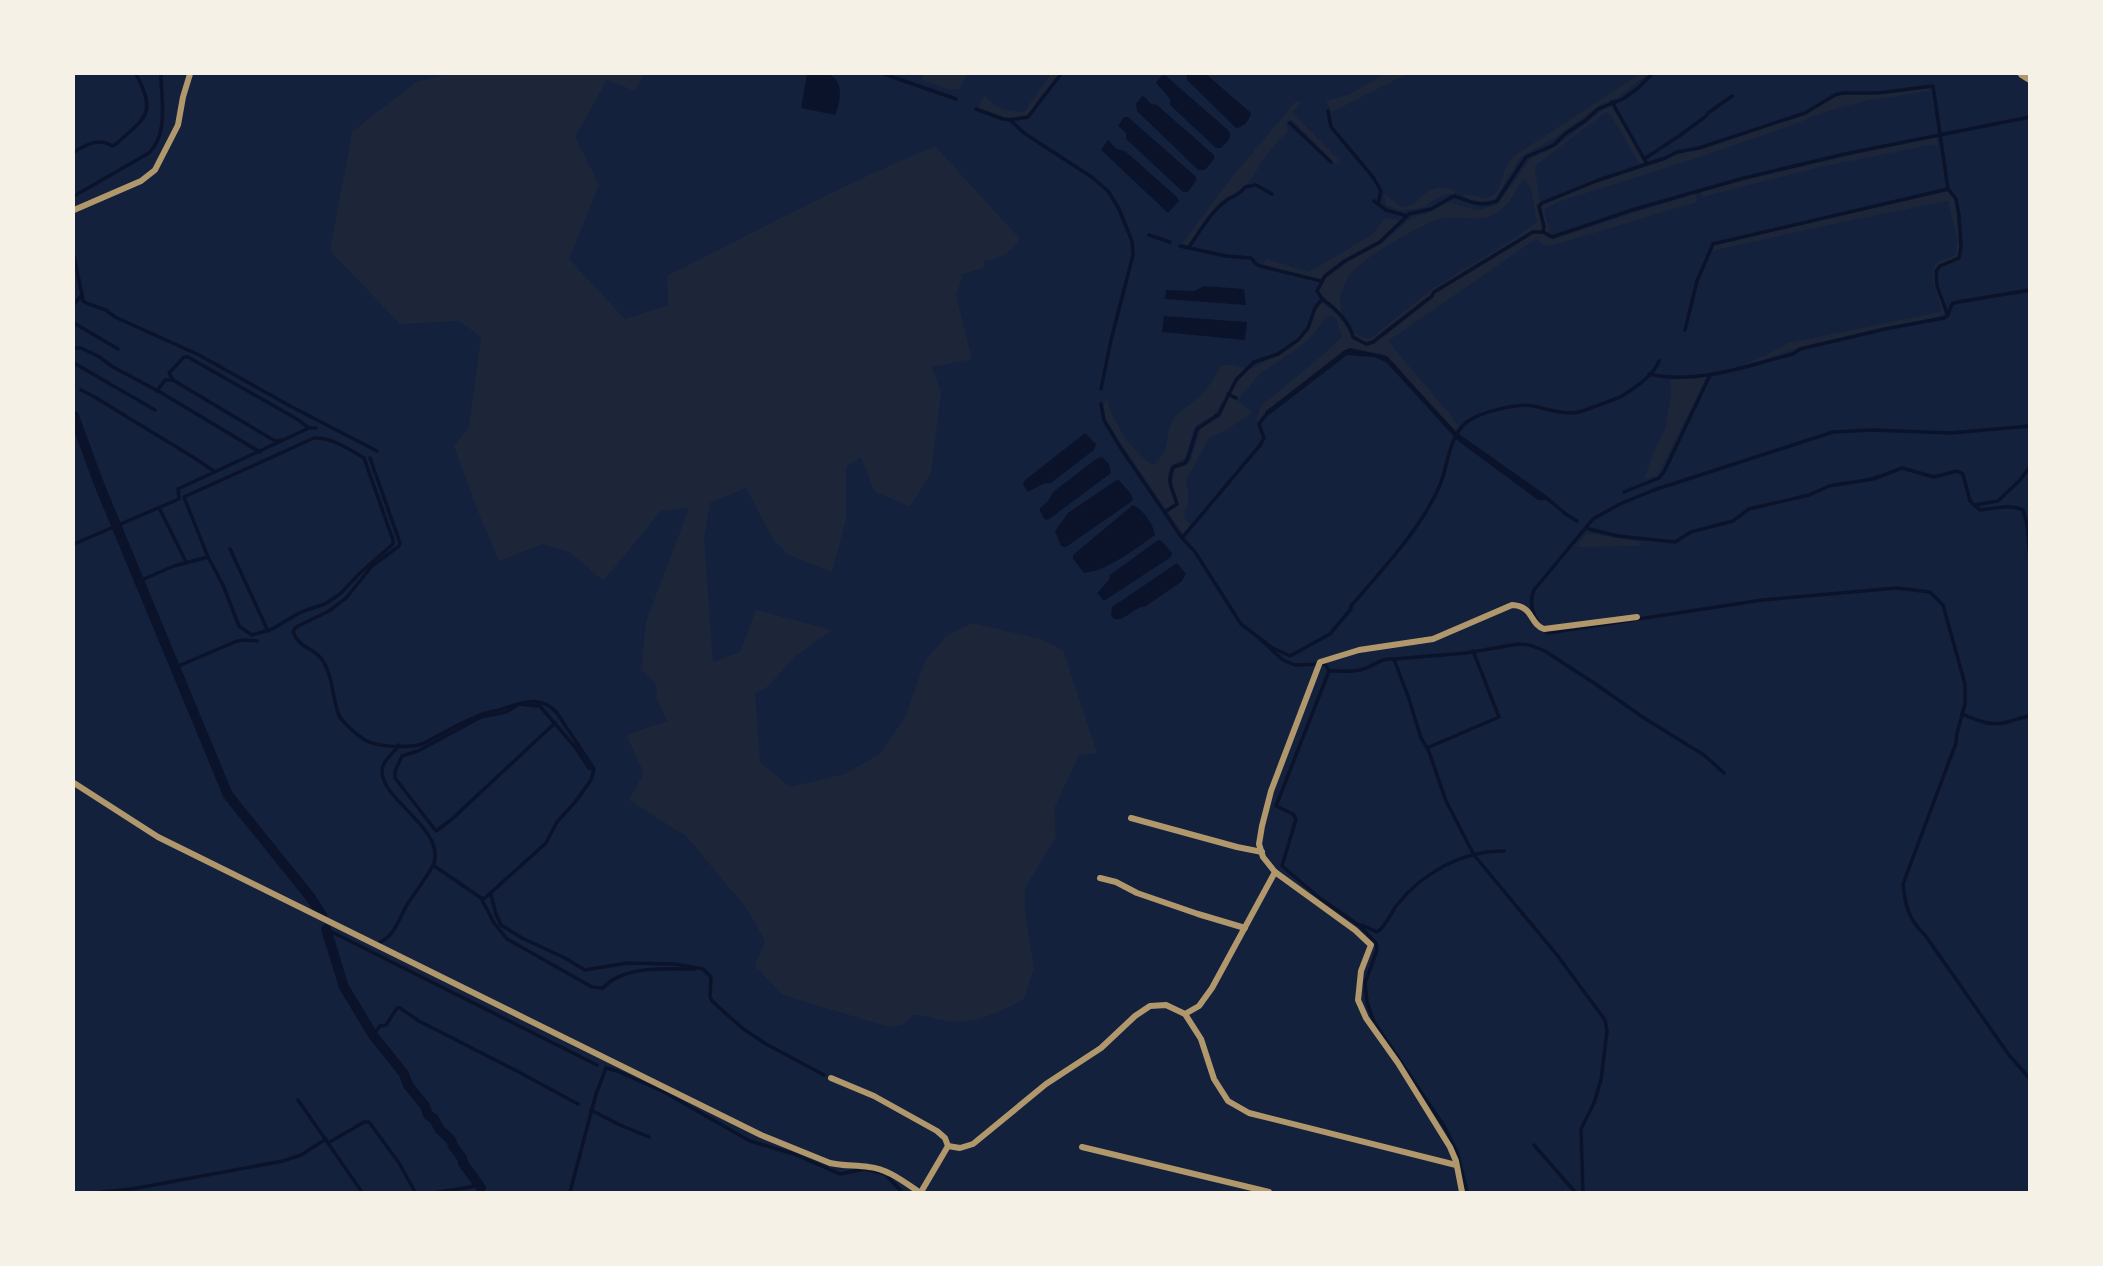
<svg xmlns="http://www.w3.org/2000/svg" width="2103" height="1266" font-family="'Sofia Sans Condensed',sans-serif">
	<rect width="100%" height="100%" fill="#14213d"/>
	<g fill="#1d2539">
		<path d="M448,74H644L635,91L607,80L575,137L599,185L569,259L625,319L668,305L667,276C756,231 844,184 935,146L1020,239C1010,253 1001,259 984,261V268L963,274L956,296L972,359L932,367L941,393L931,473L910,507L874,491L861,457L846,467V519L832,572L789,555L773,539L746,488L710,503L704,537L713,662L740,652L756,610L832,630L796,656L767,687L755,693L760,762L790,787L845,774L879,754L905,718L925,661L946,636L972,623L1041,639L1063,650L1097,753L1079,755L1054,809L1056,837L1025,888V913L1034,968L1024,999C1003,1011 982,1021 957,1022C944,1022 928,1015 914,1015L904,1024L889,1027L783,995L755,966L765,941L747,909L686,836L629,800L644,773L626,735L667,721L657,699L656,684L641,669L646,622L689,508L661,511L603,581L570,552L542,544L499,561L479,514L454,446L469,426L481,337L459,321L400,324L330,251L352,132L416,82Z"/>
		<polygon points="923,74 967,74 960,89 948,89 922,80"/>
		<path d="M1051,74H1059L1040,97L1028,116L1004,118L978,108L984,95C998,110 1004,111 1024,112Z"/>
		<polygon points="1385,74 1407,74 1332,112 1326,101 1350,94"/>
		<path d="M1640,74H1648L1618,97L1603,103L1556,137L1521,157L1495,199C1483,202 1472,203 1462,195C1471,194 1476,197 1485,198C1501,198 1501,175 1507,165C1507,164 1513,157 1514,156Z"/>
		<polygon points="1929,88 1930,91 1865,101 1825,112 1787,127 1694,159 1564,200 1544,209 1550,233 1544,231 1545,227 1541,207 1543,205 1596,182 1666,160 1677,154 1699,149 1806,114 1835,96 1842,94 1879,94"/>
		<path d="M1303,101L1292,112L1339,160L1335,164L1293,120H1289L1286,124L1288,131C1281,138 1275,144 1269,152C1255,169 1248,194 1225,199L1189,245L1182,243L1229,181L1295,102Z"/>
		<path d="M1612,106L1644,162L1639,164L1611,115L1606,112L1537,164L1535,169L1540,201L1538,206L1543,227L1542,231H1532L1526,234L1434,291L1432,295L1388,327L1373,341L1366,343L1353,336V332L1362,337L1370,339L1432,289L1514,239L1537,222L1531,188L1524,179C1514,191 1509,208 1493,215C1479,222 1461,216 1445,218C1424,221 1367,256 1352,272C1348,276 1344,285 1342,291C1338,299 1341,308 1343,317C1336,307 1325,301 1319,291L1327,276L1346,262L1382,243L1410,219L1430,212L1448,202L1478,210L1497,205L1531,158L1555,147L1603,110Z"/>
		<path d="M1937,137L1938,150L1935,144L1825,166L1702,197L1701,191C1779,171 1858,153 1937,137Z"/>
		<path d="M1438,188H1447L1454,190L1455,194H1446L1432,201L1425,207L1402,211L1386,205L1384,194L1401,207C1417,206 1416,200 1426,193C1430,190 1434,189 1438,188Z"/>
		<path d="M1948,191L1955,199L1960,252L1958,257L1939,265L1935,270C1934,286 1943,299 1944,315L1799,348L1737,368L1767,355L1788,343L1940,312L1941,308C1939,298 1927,272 1936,264C1941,259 1950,259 1956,254L1957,237L1948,201L1871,216L1711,251L1713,245Z"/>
		<path d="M1695,193L1697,202L1551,246L1543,245L1536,239L1388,341L1452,417L1458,426L1455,430L1424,399L1395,364L1381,353L1345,350L1272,406L1255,423L1261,406L1318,359L1342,337L1336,319L1331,315L1326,317L1312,336L1297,349L1261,373L1238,399L1230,394L1238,381L1248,370L1279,355L1300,340L1308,331L1315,311L1322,303C1335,311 1347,323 1352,338L1366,345L1374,343L1436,293L1533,233H1542L1553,239Z"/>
		<polygon points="1385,218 1402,220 1381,239 1344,259 1320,279 1296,275 1263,264 1267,259 1309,272 1373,234"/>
		<path d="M1221,365H1235L1244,368L1213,416L1199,423L1194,429L1185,458C1182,460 1178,461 1175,464C1161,472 1173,493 1175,503L1166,509L1105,420C1102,412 1101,406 1107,399C1112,422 1134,454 1153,465C1170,454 1165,435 1173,420C1178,411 1187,407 1194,401C1207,391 1214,379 1221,365Z"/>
		<polygon points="1707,376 1657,476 1644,479 1655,449 1665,429 1671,394 1670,380"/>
		<polygon points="1228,397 1237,400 1251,411 1248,416 1223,432 1209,438 1186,480 1189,499 1184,515 1186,520 1191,525 1183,534 1168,512 1178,504 1172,483 1175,469 1187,465 1190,462 1201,428 1220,417"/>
		<polygon points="1587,533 1641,542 1641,546 1576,547"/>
	</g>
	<g fill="#0b132b">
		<path d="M807,74C813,74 820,72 826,74C845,77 841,102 835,115L801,108Z"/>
		<path d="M1184,74H1206L1251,113C1250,120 1243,128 1236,128L1187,80V76Z"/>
		<path d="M1165,75L1229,131C1233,138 1226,143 1221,148H1216L1170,105V99L1156,83L1161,76Z"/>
		<polygon points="1142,96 1145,97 1151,104 1157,105 1214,155 1214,159 1205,170 1198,170 1137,111 1136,104"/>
		<polygon points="1124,117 1128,117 1195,176 1197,179 1188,192 1183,192 1126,139 1126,133 1118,126"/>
		<polygon points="1108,140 1117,149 1125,151 1177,197 1179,201 1168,213 1101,150"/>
		<polygon points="1204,286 1244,289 1246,305 1165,299 1166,290 1194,291"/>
		<polygon points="1164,316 1247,322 1245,340 1162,332"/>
		<polygon points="1350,348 1387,356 1456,432 1547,496 1567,513 1566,516 1546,500 1538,500 1534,497 1458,441 1386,362 1374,357 1347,355 1269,415 1265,412 1345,350"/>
		<polygon points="1085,433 1096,444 1094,450 1051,483 1043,484 1028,492 1023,485 1024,481"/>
		<polygon points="1102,457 1109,464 1111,473 1048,520 1044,519 1040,511 1040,508 1048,501 1053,492 1096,459"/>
		<polygon points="1118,479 1131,494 1133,499 1131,502 1066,547 1061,546 1055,531 1068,513"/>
		<path d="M1133,505C1143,509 1154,525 1155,535C1137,548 1105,572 1084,573L1073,559V555Z"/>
		<polygon points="1158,540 1162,541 1172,553 1171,557 1104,601 1097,593 1109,580 1110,575"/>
		<path d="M1177,563L1186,574L1181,582L1146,606C1134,607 1126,621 1114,619L1111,615L1112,607Z"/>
	</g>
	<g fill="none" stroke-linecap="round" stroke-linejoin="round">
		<g stroke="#0b132b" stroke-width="3.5">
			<polyline points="884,74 956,99"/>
			<polyline points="1612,102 1647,164"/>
			<polyline points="976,109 1003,119 1010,120 1024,133 1093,178 1108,191 1119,209 1132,241 1133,255 1111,340 1101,389"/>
			<polyline points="1328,111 1331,127 1373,177 1381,191 1378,204"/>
			<polyline points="1010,120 1028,117 1061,74"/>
			<polyline points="1290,123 1331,162"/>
			<path d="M74,152C86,145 99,137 112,146L116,144C146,117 157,114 136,74"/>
			<polyline points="1644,159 1679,136 1705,117 1708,113 1732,96"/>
			<path d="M74,196L149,153C169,133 161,100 161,74"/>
			<polyline points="1374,201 1386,210 1407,216"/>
			<polyline points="1543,232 1544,227 1539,206 1542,203 1596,181 1665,158 1677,152 1699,148 1805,113 1835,95 1842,93 1878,93 1933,86 1948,189 1713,244 1697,281 1685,330"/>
			<polyline points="1149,235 1170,242"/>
			<polyline points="1180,246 1226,256 1251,258 1256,264 1260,266 1321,281"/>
			<path d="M1189,247C1199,233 1209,214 1223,203C1231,195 1237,198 1245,187L1256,185L1272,194"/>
			<polyline points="74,256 82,295 83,301 86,303 106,310 115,317 199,355 292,407 377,451"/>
			<path d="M1322,299C1335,308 1349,321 1353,337L1366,344L1373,342L1432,296L1434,292L1533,232H1543L1552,237L1632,210L1744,178L1849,153L2030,117"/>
			<polyline points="74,304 82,295"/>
			<polyline points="1947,313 1937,286 1936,271 1940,266 1959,258 1961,247 1959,215 1956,199 1948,189"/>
			<polyline points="74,323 118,349"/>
			<polyline points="74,348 81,348 98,356 113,367 160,392 260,452"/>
			<polyline points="74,363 155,410"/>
			<path d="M1649,374C1698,385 1745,366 1793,354L1800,349L1885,329L1944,318L1948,315L1952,304L1958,302L2030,290"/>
			<polyline points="173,380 270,438 276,441 281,440"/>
			<polyline points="81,390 93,396 196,459 215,472"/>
			<polyline points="157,391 165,380 173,380 169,373 171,371 184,357 188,357 297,419 309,428"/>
			<polyline points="1228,394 1236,398"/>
			<path d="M1101,404L1104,420L1120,447L1182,538L1195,552L1241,624L1271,647L1290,656L1330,634L1351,609V606C1382,570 1421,529 1440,485C1448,465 1449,436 1467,422C1480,412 1517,403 1534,406C1546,409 1557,413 1571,413C1580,413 1587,409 1596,406C1615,399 1617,400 1634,388C1644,381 1655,372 1659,361"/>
			<path d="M2030,426L1951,433L1873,430L1833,432L1654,490L1620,504L1593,519L1534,590C1527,605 1536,624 1548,633L1762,600L1897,588L1930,592L1943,605L1965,684V704L1957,733L1956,743L1903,884C1905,906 1909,920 1925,935L2009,1055L2030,1079"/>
			<path d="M370,458L400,543L399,546L372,566L346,598L329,611L296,627L293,632C300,650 315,647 323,661C333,677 332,695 338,713C340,721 361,739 369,742C381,747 410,748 422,744C443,734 464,720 486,713C491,711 497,711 502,709C520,703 541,694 557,713L594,769L591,780L576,801L557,822L546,843L485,898H481L433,865"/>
			<polyline points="1624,492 1659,478 1664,472 1710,375"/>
			<polyline points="1974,505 1998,501 2020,480 2030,467"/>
			<polyline points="159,508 186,562"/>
			<path d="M1165,512L1177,504C1173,489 1166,484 1173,467L1185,463L1188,458L1197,429L1219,414L1236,380L1254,362L1278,354L1298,340L1308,328L1315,308L1322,299L1317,291L1325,276L1345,261L1380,242L1409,214L1431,209L1454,196C1470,201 1480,208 1497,201L1526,157L1554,145L1565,134L1586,120L1598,109L1623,99L1638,88L1652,74"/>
			<polyline points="1564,513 1577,521"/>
			<path d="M1589,529L1618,536L1675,542L1691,532L1733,521L1749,509L1809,495L1829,486L1873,479L1902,468L1934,477L1957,471L1963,474L1970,501L1980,510C1995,509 2009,503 2023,510L2027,524L2030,559"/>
			<polyline points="1182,538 1261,444 1264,438 1259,424 1269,411"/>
			<polyline points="74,544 179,499 178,489 309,428 316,428"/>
			<polyline points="230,549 268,631"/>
			<path d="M139,581L174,566L208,557L184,497L314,438C331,437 349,449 364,458L393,540V544L360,573L340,594L325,604L301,612L272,629L252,635L239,626L223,585L208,557"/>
			<path d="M1260,639L1283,660L1295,665L1325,664L1329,671C1339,671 1350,672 1360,670C1374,667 1378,658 1394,659L1409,699L1421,738L1428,749L1446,801L1474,855L1557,955L1605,1020L1607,1031L1601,1080L1594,1103L1581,1129L1583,1192"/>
			<polyline points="1394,659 1466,653 1518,644 1530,645 1545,651 1597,685 1644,718 1704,755 1724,773"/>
			<polyline points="176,667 237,641 245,640 257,641"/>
			<polyline points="1329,671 1276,806 1293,814 1296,819 1282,866 1321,899 1360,926 1376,943 1377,950 1365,983 1367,1002 1374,1022 1444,1126 1457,1152 1467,1192"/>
			<polyline points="538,704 575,747 589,768 592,769"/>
			<polyline points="537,706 519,704 506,712 481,717 418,751 402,756 395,771 395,778 436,831 452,819 555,723"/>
			<path d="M1962,714C1976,720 1992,727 2007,722C2015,720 2022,717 2030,716"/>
			<polyline points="1427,748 1499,717 1473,651"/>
			<polyline points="491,895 496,914 501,925 522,938 565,958 585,970 627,963 675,964 703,969 711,977 710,996 712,1001 742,1028 766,1044 824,1075"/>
			<path d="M481,898L494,923L507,939L592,987L603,988C623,965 667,969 694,969"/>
			<path d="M1362,925L1377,932C1386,926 1390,915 1396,906C1422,873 1463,850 1504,851"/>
			<polyline points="326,929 597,1065"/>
			<path d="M380,942C395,936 400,916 408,903C413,896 432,869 434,863C444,828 383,801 382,772C381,762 394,753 399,745"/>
			<polyline points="373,1035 380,1026 386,1025 397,1008 400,1008 419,1021 515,1070 578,1104"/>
			<polyline points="606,1068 617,1071 664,1092 750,1141 794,1154 840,1174 865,1169 885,1174 902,1192"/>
			<polyline points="298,1100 362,1192"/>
			<polyline points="591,1110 620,1125 649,1137"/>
			<polyline points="328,1143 364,1122 369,1122 399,1163 415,1192"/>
			<polyline points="1534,1145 1575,1192"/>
			<polyline points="100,1192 132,1189 283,1161 301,1155 326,1139"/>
			<polyline points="438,1192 471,1187 479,1183"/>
			<polyline points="570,1192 596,1094 606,1068"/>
		</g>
		<g stroke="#0b132b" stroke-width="10">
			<polyline points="74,416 99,484 228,795 311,898 322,915"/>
			<polyline points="326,929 344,987 373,1035 404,1074 408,1085 425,1106 428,1115 434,1119 440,1130 451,1140 453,1146 462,1158 463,1163 481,1188"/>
		</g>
		<g stroke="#b1986c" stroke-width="6">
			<polyline points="74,210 141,181 155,170 178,125 183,97 190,74"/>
			<path d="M74,783L158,837L761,1135L830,1163C843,1166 856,1165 869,1167C888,1169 904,1182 919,1192"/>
			<polyline points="1131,818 1237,847 1262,852"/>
			<polyline points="1100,878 1116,882 1137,893 1198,914 1245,928"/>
			<polyline points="1185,1014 1199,1006 1212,988 1275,872"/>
			<polyline points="831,1078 874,1096 937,1131 945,1138 948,1146 921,1192"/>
			<polyline points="948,1146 960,1148 973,1144 1046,1084 1101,1048 1135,1016 1150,1006 1166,1005 1185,1014 1201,1039 1214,1079 1228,1101 1249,1113 1456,1165"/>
			<polyline points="1082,1147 1269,1192"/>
			<path d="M1462,1192L1456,1161L1450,1147L1398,1063L1366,1018L1358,1000L1361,971L1371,945L1355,930L1275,872L1263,857L1259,844L1262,826L1271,791L1320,662L1359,650L1433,639L1512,605C1534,606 1529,624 1544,629L1637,617"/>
		</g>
		<polyline stroke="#b1986c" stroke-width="8" points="2022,74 2030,79"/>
	</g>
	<rect width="2103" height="1266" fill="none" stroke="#f6f1e7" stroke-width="150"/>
</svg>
